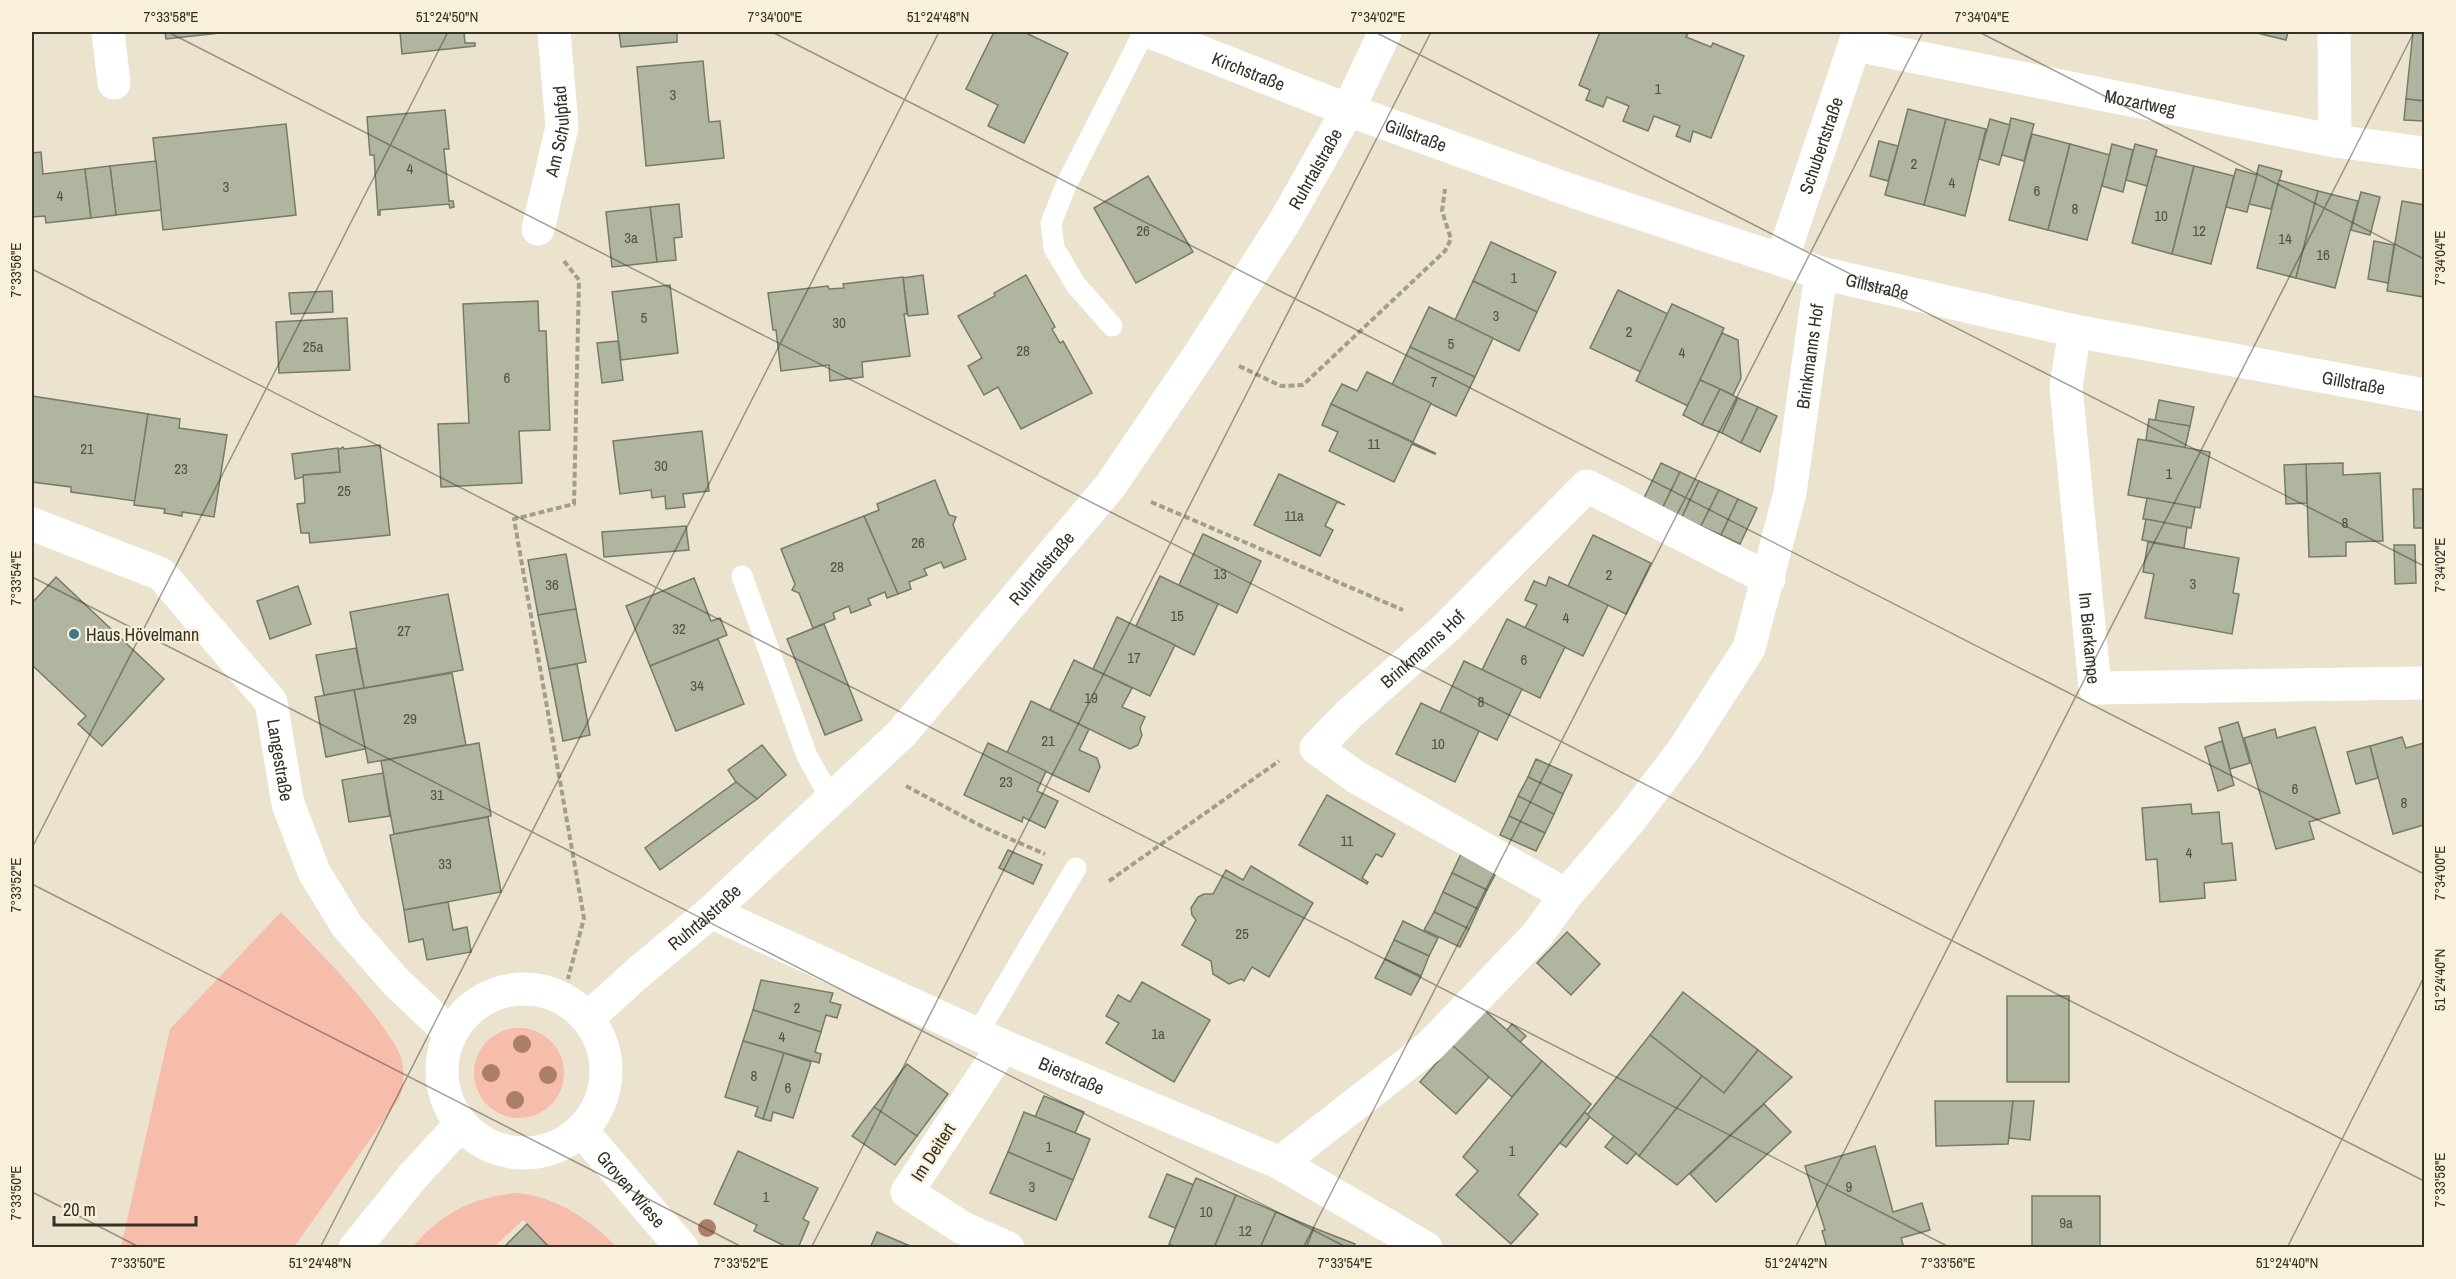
<svg xmlns="http://www.w3.org/2000/svg" width="2456" height="1279" font-family="'Archivo Narrow',sans-serif">
	<rect width="100%" height="100%" fill="#ebe3cd"/>
	<g fill="#f6bcac">
		<path d="M281,912C317,950 356,987 385,1030C391,1039 398,1048 401,1058C405,1073 404,1085 399,1099L294,1247H121L170,1029Z"/>
		<circle cx="519" cy="1073" r="45"/>
		<path d="M516,1193C558,1197 588,1219 617,1247H549L523,1220L494,1247L412,1248C441,1213 471,1198 516,1193Z"/>
	</g>
	<g fill="#afb59e" stroke="#767b66" stroke-width="1.5">
		<polygon points="165,32 229,32 166,39"/>
		<polygon points="400,32 464,32 465,43 475,43 475,46 402,54"/>
		<polygon points="619,32 677,32 677,42 621,47"/>
		<polygon points="994,32 1024,32 1068,53 1024,143 988,126 998,105 966,89"/>
		<polygon points="1600,32 1689,32 1686,37 1711,47 1713,43 1744,56 1711,138 1693,131 1690,142 1676,136 1680,126 1654,116 1648,131 1623,121 1629,106 1607,97 1603,107 1586,100 1590,90 1579,85"/>
		<polygon points="2253,32 2288,32 2286,40"/>
		<polygon points="2413,32 2424,32 2424,101 2406,99"/>
		<polygon points="703,61 709,122 720,121 724,158 646,166 637,67"/>
		<polygon points="2406,99 2424,101 2424,121 2404,120"/>
		<polygon points="1908,109 1946,119 1924,205 1885,195"/>
		<polygon points="445,110 449,149 444,149 449,201 453,201 454,207 450,208 449,204 380,210 380,215 378,215 374,155 370,155 367,117"/>
		<polygon points="2011,118 2034,124 2024,161 2002,155"/>
		<polygon points="1946,119 1986,129 1965,216 1924,205"/>
		<polygon points="1990,119 2010,125 1999,165 1979,159"/>
		<polygon points="286,124 296,215 163,230 153,138"/>
		<polygon points="2032,134 2070,144 2048,230 2009,220"/>
		<polygon points="1879,141 1898,146 1888,181 1870,176"/>
		<polygon points="2070,144 2110,155 2087,240 2048,230"/>
		<polygon points="2112,144 2133,150 2123,192 2102,186"/>
		<polygon points="2135,144 2157,150 2147,186 2126,180"/>
		<polygon points="41,152 43,174 85,169 91,218 46,223 45,216 32,217 32,153"/>
		<polygon points="2155,156 2194,166 2172,254 2132,243"/>
		<polygon points="156,161 161,210 116,215 110,166"/>
		<polygon points="2259,165 2282,171 2271,209 2249,204"/>
		<polygon points="110,166 116,215 91,218 85,169"/>
		<polygon points="2194,166 2234,176 2211,264 2172,254"/>
		<polygon points="2236,169 2257,175 2247,212 2226,207"/>
		<polygon points="1148,176 1193,252 1136,283 1094,208"/>
		<polygon points="2279,180 2318,191 2296,278 2257,268"/>
		<polygon points="2318,191 2358,201 2335,288 2296,278"/>
		<polygon points="2361,192 2380,197 2370,235 2351,230"/>
		<polygon points="2402,201 2424,205 2424,297 2387,291"/>
		<polygon points="679,204 682,237 674,238 676,260 657,262 650,207"/>
		<polygon points="650,207 657,262 612,267 606,212"/>
		<polygon points="2374,241 2394,245 2388,283 2368,279"/>
		<polygon points="1491,242 1556,272 1537,312 1473,281"/>
		<polygon points="923,275 928,314 908,316 903,278"/>
		<polygon points="1026,275 1055,327 1052,329 1060,343 1063,341 1092,393 1021,429 998,387 984,395 968,366 982,358 958,316 995,296 994,293"/>
		<polygon points="903,277 907,314 904,314 910,356 862,362 863,377 830,381 829,365 781,371 776,330 773,330 768,293 828,286 829,289 844,288 843,284"/>
		<polygon points="1473,281 1537,312 1519,351 1455,320"/>
		<polygon points="670,285 678,353 621,360 612,292"/>
		<polygon points="1618,290 1668,314 1641,372 1590,348"/>
		<polygon points="332,291 333,312 291,314 289,293"/>
		<polygon points="538,301 539,331 546,331 550,430 519,431 522,483 441,487 438,424 469,423 463,304"/>
		<polygon points="1672,304 1724,328 1688,406 1636,381"/>
		<polygon points="1429,307 1493,338 1475,377 1410,347"/>
		<polygon points="347,318 350,370 279,373 276,322"/>
		<polygon points="1722,333 1738,340 1741,378 1733,395 1700,380"/>
		<polygon points="618,341 623,380 602,383 597,343"/>
		<polygon points="1410,347 1475,377 1456,416 1392,385"/>
		<polygon points="1367,372 1431,403 1413,442 1331,404 1342,384 1357,391"/>
		<polygon points="1700,380 1720,389 1702,425 1683,415"/>
		<polygon points="1720,389 1738,398 1722,433 1702,425"/>
		<polygon points="32,396 148,414 135,501 71,492 71,487 32,482"/>
		<polygon points="1738,398 1758,407 1741,443 1722,433"/>
		<polygon points="2159,400 2194,407 2190,426 2155,421"/>
		<polygon points="1331,404 1435,453 1435,454 1412,444 1394,482 1329,451 1338,432 1322,425"/>
		<polygon points="1758,407 1777,416 1760,452 1741,443"/>
		<polygon points="148,414 180,419 179,428 227,435 214,517 182,512 182,516 164,513 165,509 134,505"/>
		<polygon points="2149,419 2190,426 2185,448 2146,440"/>
		<polygon points="702,431 709,491 683,494 685,507 666,509 665,496 652,498 651,490 620,494 613,441"/>
		<polygon points="2138,439 2210,452 2200,508 2128,495"/>
		<polygon points="380,445 390,535 310,543 309,533 301,533 297,504 305,503 303,475 340,472 338,450 343,447 344,449"/>
		<polygon points="338,448 340,472 303,475 303,477 295,479 292,454"/>
		<polygon points="1661,463 1680,472 1663,507 1644,498"/>
		<polygon points="2343,463 2343,475 2380,473 2383,541 2346,542 2346,556 2309,557 2306,464"/>
		<polygon points="2306,464 2307,503 2286,504 2284,465"/>
		<polygon points="1680,472 1699,481 1682,517 1663,507"/>
		<polygon points="1279,474 1345,505 1337,502 1325,526 1333,530 1320,556 1254,525"/>
		<polygon points="935,480 949,515 956,517 953,525 966,559 944,568 941,562 924,569 927,575 909,582 911,589 898,594 864,516 879,510 877,504"/>
		<polygon points="1699,481 1719,490 1701,526 1682,517"/>
		<polygon points="2413,489 2424,489 2424,528 2414,528"/>
		<polygon points="1719,490 1738,499 1721,535 1701,526"/>
		<polygon points="2147,498 2195,507 2191,528 2143,519"/>
		<polygon points="1738,499 1757,508 1740,544 1721,535"/>
		<polygon points="864,516 898,594 887,598 885,592 868,599 871,605 851,613 849,606 833,613 835,619 813,628 799,593 792,590 795,584 781,549"/>
		<polygon points="2146,519 2187,527 2184,548 2142,540"/>
		<polygon points="686,526 689,550 604,557 602,532"/>
		<polygon points="1203,534 1261,561 1237,613 1179,585"/>
		<polygon points="1593,535 1651,563 1626,614 1568,586"/>
		<polygon points="2148,542 2239,558 2233,593 2239,594 2232,634 2145,618 2154,574 2143,572"/>
		<polygon points="2394,545 2415,545 2416,583 2395,584"/>
		<polygon points="566,554 576,609 538,615 528,560"/>
		<polygon points="1160,576 1218,604 1194,655 1136,626"/>
		<polygon points="56,577 164,679 102,746 78,724 86,716 32,665 32,603"/>
		<polygon points="1549,577 1608,605 1583,656 1525,628 1537,605 1525,600 1534,581 1546,586"/>
		<polygon points="694,578 711,621 720,618 727,635 650,666 626,606"/>
		<polygon points="298,586 311,624 270,639 257,601"/>
		<polygon points="448,594 463,670 364,688 350,612"/>
		<polygon points="576,609 586,662 549,669 538,615"/>
		<polygon points="1117,617 1175,645 1150,696 1093,669"/>
		<polygon points="1507,619 1565,647 1540,698 1482,670"/>
		<polygon points="824,624 862,720 825,735 787,639"/>
		<polygon points="718,639 744,704 676,731 650,666"/>
		<polygon points="356,648 364,688 324,695 316,655"/>
		<polygon points="1074,660 1132,688 1122,707 1145,717 1140,728 1142,735 1138,745 1130,749 1050,710"/>
		<polygon points="1464,661 1522,689 1497,740 1440,712"/>
		<polygon points="577,664 590,735 563,741 549,669"/>
		<polygon points="452,673 466,745 368,763 354,690"/>
		<polygon points="354,690 365,749 326,757 315,697"/>
		<polygon points="1031,701 1089,729 1079,750 1097,758 1100,767 1089,792 1007,753"/>
		<polygon points="1421,703 1479,731 1455,782 1396,754"/>
		<polygon points="2238,722 2250,763 2230,769 2219,728"/>
		<polygon points="2315,727 2340,813 2309,822 2314,839 2276,849 2244,738 2275,729 2277,738"/>
		<polygon points="2402,737 2406,748 2424,743 2424,825 2393,834 2370,746"/>
		<polygon points="2222,741 2234,785 2218,791 2205,747"/>
		<polygon points="479,743 491,816 394,834 381,761"/>
		<polygon points="988,743 1046,771 1037,791 1058,801 1045,828 1023,817 1022,822 964,795"/>
		<polygon points="762,745 786,775 757,799 736,782 728,770"/>
		<polygon points="2370,746 2378,778 2356,784 2347,752"/>
		<polygon points="1536,759 1572,775 1563,794 1528,777"/>
		<polygon points="383,773 390,816 349,822 342,780"/>
		<polygon points="1528,777 1563,794 1554,814 1518,796"/>
		<polygon points="736,782 757,799 660,870 645,848"/>
		<polygon points="1327,795 1395,834 1382,857 1376,854 1362,878 1368,882 1367,884 1299,845"/>
		<polygon points="1518,796 1554,814 1545,833 1509,816"/>
		<polygon points="2191,804 2192,814 2219,812 2222,844 2232,843 2236,880 2204,883 2205,898 2160,902 2157,859 2146,860 2142,808"/>
		<polygon points="1509,816 1545,833 1536,851 1500,835"/>
		<polygon points="488,817 501,892 404,910 390,835"/>
		<polygon points="1008,850 1042,865 1033,884 999,868"/>
		<polygon points="1461,854 1497,871 1487,890 1452,873"/>
		<polygon points="1251,866 1313,903 1269,977 1252,967 1244,981 1241,979 1229,984 1213,974 1211,961 1182,945 1196,920 1192,915 1191,908 1198,897 1204,894 1213,894 1226,870 1243,880"/>
		<polygon points="1452,873 1487,890 1478,909 1443,892"/>
		<polygon points="1443,892 1478,909 1469,929 1434,912"/>
		<polygon points="448,902 453,930 467,927 471,952 427,960 423,939 409,942 404,910"/>
		<polygon points="1434,912 1469,929 1460,947 1424,930"/>
		<polygon points="1403,921 1438,938 1429,956 1394,940"/>
		<polygon points="1567,932 1600,964 1571,995 1537,963"/>
		<polygon points="1394,940 1429,956 1421,976 1385,959"/>
		<polygon points="1385,959 1421,976 1411,995 1375,978"/>
		<polygon points="761,980 833,993 830,1002 841,1005 837,1018 826,1015 821,1032 753,1010"/>
		<polygon points="1142,982 1210,1020 1174,1082 1106,1043 1119,1023 1106,1016 1118,995 1130,1002"/>
		<polygon points="1683,992 1758,1050 1724,1093 1650,1035"/>
		<rect x="2007" y="996" width="62" height="86"/>
		<polygon points="1483,1009 1542,1061 1512,1097 1448,1042"/>
		<polygon points="753,1010 821,1032 815,1052 821,1054 819,1063 743,1041"/>
		<polygon points="1512,1024 1526,1036 1520,1042 1507,1030"/>
		<polygon points="1650,1035 1702,1076 1639,1156 1587,1115"/>
		<polygon points="743,1041 784,1053 763,1119 755,1116 758,1107 725,1097"/>
		<polygon points="1452,1045 1489,1077 1456,1114 1420,1082"/>
		<polygon points="1758,1050 1792,1077 1677,1185 1639,1156 1702,1076 1724,1093"/>
		<polygon points="784,1053 811,1062 793,1118 773,1112 771,1121 763,1119"/>
		<polygon points="1542,1061 1591,1104 1518,1195 1538,1214 1511,1244 1456,1195 1478,1171 1463,1157"/>
		<polygon points="907,1064 948,1094 917,1136 874,1107"/>
		<polygon points="1044,1096 1084,1112 1075,1133 1035,1117"/>
		<polygon points="1935,1101 2013,1101 2008,1144 1936,1146"/>
		<polygon points="2013,1101 2034,1101 2030,1140 2009,1138"/>
		<polygon points="1764,1104 1791,1132 1716,1202 1690,1174"/>
		<polygon points="874,1107 917,1136 895,1165 852,1136"/>
		<polygon points="1024,1112 1090,1139 1073,1180 1008,1152"/>
		<polygon points="1585,1112 1590,1117 1566,1147 1560,1143"/>
		<polygon points="1614,1136 1636,1153 1627,1164 1605,1147"/>
		<polygon points="1875,1146 1893,1212 1922,1203 1930,1230 1901,1238 1904,1248 1827,1248 1822,1231 1825,1230 1805,1166"/>
		<polygon points="738,1151 818,1188 803,1219 809,1222 798,1248 789,1248 754,1231 757,1225 714,1204"/>
		<polygon points="1008,1152 1073,1180 1056,1220 990,1193"/>
		<polygon points="1167,1174 1194,1185 1175,1228 1149,1217"/>
		<polygon points="1196,1178 1236,1195 1214,1248 1178,1248 1169,1244"/>
		<polygon points="1236,1195 1276,1212 1260,1248 1214,1248"/>
		<rect x="2032" y="1196" width="68" height="52"/>
		<polygon points="1276,1212 1314,1228 1306,1248 1260,1248"/>
		<polygon points="527,1224 550,1248 503,1248"/>
		<polygon points="1314,1228 1355,1244 1353,1248 1306,1248"/>
		<polygon points="877,1232 915,1248 870,1248"/>
	</g>
	<g fill="none" stroke-linecap="round" stroke-linejoin="round">
		<g stroke="#a39d8c" stroke-width="4" stroke-dasharray="6 3" stroke-linecap="butt">
			<polyline points="564,261 579,280 574,504 514,519 584,918 568,979"/>
			<polyline points="1239,366 1281,386 1303,385 1445,251 1451,239 1442,211 1445,189"/>
			<polyline points="1151,502 1403,610"/>
			<polyline points="906,786 983,827 1045,854"/>
			<polyline points="1109,881 1279,761"/>
		</g>
		<g stroke="#fff" stroke-width="21">
			<polyline points="1112,326 1076,285 1054,248 1051,223 1066,185 1144,32"/>
			<polyline points="742,576 807,756 831,799"/>
			<polyline points="977,1034 1076,868"/>
		</g>
		<g stroke="#fff" stroke-width="33">
			<polyline points="108,32 114,83"/>
			<path id="s1" d="M1150,32L1348,110L1575,192L1821,273L2075,331L2424,395"/>
			<polyline points="2334,32 2335,141"/>
			<path id="s2" d="M1856,45L2335,141L2424,153"/>
			<path id="s3" d="M538,229L562,127L554,32"/>
			<path id="s4" d="M1782,259L1859,32"/>
			<path id="s5" d="M2075,331L2066,386L2095,688L2424,683"/>
			<path id="s6" d="M32,524L161,574L271,702L288,804L314,872L347,926L396,982L451,1034"/>
			<path id="s7" d="M1566,895L1356,777L1316,748L1348,715L1446,628L1587,486L1769,579"/>
			<path id="s8" d="M711,912L1003,1046L1280,1163L1426,1248"/>
			<polyline points="1003,1046 907,1192 963,1228 1008,1248"/>
			<path id="s9" d="M582,1131L682,1248"/>
			<path id="s10" d="M1280,1163L1429,1047L1537,935L1566,895L1630,820L1684,749L1749,648L1790,493L1821,273"/>
		</g>
		<g stroke="#fff" stroke-width="33">
			<circle cx="524" cy="1071" r="82"/>
			<path id="s11" d="M588,1018L640,971L711,912L902,733L1111,485L1203,349L1285,221L1348,110L1385,32"/>
			<polyline points="355,1248 413,1176 461,1124"/>
		</g>
	</g>
	<g fill="#ab7e6a">
		<circle cx="522" cy="1044" r="9"/>
		<circle cx="491" cy="1073" r="9"/>
		<circle cx="548" cy="1075" r="9"/>
		<circle cx="515" cy="1100" r="9"/>
		<circle cx="707" cy="1228" r="9"/>
	</g>
	<path fill="none" stroke="#343128" stroke-width="1.5" stroke-opacity="0.45" d="M168,32L2424,1181M772,32L2424,874M1375,32L2424,566M1979,32L2424,259M32,269L1951,1248M32,577L1348,1248M32,848L448,32M32,884L744,1248M32,1192L141,1248M320,1248L939,32M811,1248L1431,32M1303,1248L1923,32M1795,1248L2414,32M2287,1248L2424,977"/>
	<circle fill="#3c768f" stroke="#f9f0da" stroke-width="2" cx="74" cy="634" r="6"/>
	<g text-anchor="middle" dominant-baseline="central" stroke-width="4.5" stroke-linejoin="round" paint-order="stroke">
		<g font-size="15" fill="#535246">
			<text x="1658" y="88">1</text>
			<text x="673" y="94">3</text>
			<text x="1914" y="163">2</text>
			<text x="410" y="168">4</text>
			<text x="1952" y="182">4</text>
			<text x="226" y="186">3</text>
			<text x="2037" y="190">6</text>
			<text x="60" y="195">4</text>
			<text x="2075" y="208">8</text>
			<text x="2161" y="215">10</text>
			<text x="1143" y="230">26</text>
			<text x="2199" y="230">12</text>
			<text x="631" y="237">3a</text>
			<text x="2285" y="238">14</text>
			<text x="2323" y="254">16</text>
			<text x="1514" y="277">1</text>
			<text x="1496" y="315">3</text>
			<text x="644" y="317">5</text>
			<text x="839" y="322">30</text>
			<text x="1629" y="331">2</text>
			<text x="1451" y="343">5</text>
			<text x="313" y="346">25a</text>
			<text x="1023" y="350">28</text>
			<text x="1682" y="352">4</text>
			<text x="507" y="377">6</text>
			<text x="1434" y="381">7</text>
			<text x="1374" y="443">11</text>
			<text x="87" y="448">21</text>
			<text x="661" y="465">30</text>
			<text x="181" y="468">23</text>
			<text x="2169" y="473">1</text>
			<text x="344" y="490">25</text>
			<text x="1294" y="515">11a</text>
			<text x="2345" y="522">8</text>
			<text x="918" y="542">26</text>
			<text x="837" y="566">28</text>
			<text x="1220" y="573">13</text>
			<text x="1609" y="574">2</text>
			<text x="2193" y="583">3</text>
			<text x="552" y="584">36</text>
			<text x="1177" y="615">15</text>
			<text x="1566" y="617">4</text>
			<text x="679" y="628">32</text>
			<text x="404" y="630">27</text>
			<text x="1134" y="657">17</text>
			<text x="1524" y="659">6</text>
			<text x="697" y="685">34</text>
			<text x="1091" y="697">19</text>
			<text x="1481" y="701">8</text>
			<text x="410" y="718">29</text>
			<text x="1048" y="740">21</text>
			<text x="1438" y="743">10</text>
			<text x="1006" y="781">23</text>
			<text x="2295" y="788">6</text>
			<text x="437" y="794">31</text>
			<text x="2404" y="802">8</text>
			<text x="1347" y="840">11</text>
			<text x="2189" y="852">4</text>
			<text x="445" y="863">33</text>
			<text x="1242" y="933">25</text>
			<text x="797" y="1007">2</text>
			<text x="1158" y="1033">1a</text>
			<text x="782" y="1036">4</text>
			<text x="754" y="1075">8</text>
			<text x="788" y="1087">6</text>
			<text x="1049" y="1146">1</text>
			<text x="1512" y="1150">1</text>
			<text x="1032" y="1186">3</text>
			<text x="1849" y="1186">9</text>
			<text x="766" y="1196">1</text>
			<text x="1206" y="1211">10</text>
			<text x="2066" y="1222">9a</text>
			<text x="1245" y="1230">12</text>
		</g>
		<g font-size="18" fill="#343128" stroke="#f9f0da">
			<text stroke="none"><textPath href="#s1" startOffset="106">Kirchstraße</textPath></text>
			<text stroke="none"><textPath href="#s2" startOffset="290">Mozartweg</textPath></text>
			<text stroke="none"><textPath href="#s3" startOffset="100">Am Schulpfad</textPath></text>
			<text stroke="none"><textPath href="#s1" startOffset="285">Gillstraße</textPath></text>
			<text stroke="none"><textPath href="#s4" startOffset="120">Schubertstraße</textPath></text>
			<text stroke="none"><textPath href="#s11" startOffset="1125">Ruhrtalstraße</textPath></text>
			<text stroke="none"><textPath href="#s1" startOffset="771">Gillstraße</textPath></text>
			<text stroke="none"><textPath href="#s10" startOffset="1000">Brinkmanns Hof</textPath></text>
			<text stroke="none"><textPath href="#s1" startOffset="1257">Gillstraße</textPath></text>
			<text stroke="none"><textPath href="#s11" startOffset="640">Ruhrtalstraße</textPath></text>
			<text stroke="none"><textPath href="#s5" startOffset="309">Im Bierkampe</textPath></text>
			<text stroke="none"><textPath href="#s7" startOffset="436">Brinkmanns Hof</textPath></text>
			<text stroke="none"><textPath href="#s6" startOffset="366">Langestraße</textPath></text>
			<text stroke="none"><textPath href="#s11" startOffset="154">Ruhrtalstraße</textPath></text>
			<text stroke="none"><textPath href="#s8" startOffset="396">Bierstraße</textPath></text>
			<text transform="translate(933 1152) rotate(-57)">Im Deitert</text>
			<text stroke="none"><textPath href="#s9" startOffset="76">Groven Wiese</textPath></text>
		</g>
		<g font-size="18" fill="#343128" stroke="#f9f0da" text-anchor="start">
			<text x="86" y="634">Haus Hövelmann</text>
		</g>
	</g>
	<rect width="2456" height="1279" fill="none" stroke="#f9f0da" stroke-width="66"/>
	<path d="M54 1216v9h142v-9" fill="none" stroke="#343128" stroke-width="3"/>
	<text x="63" y="1216" font-size="18" fill="#343128" stroke="#f9f0da" stroke-width="4.5" paint-order="stroke">20 m</text>
	<rect x="33" y="33" width="2390" height="1213" fill="none" stroke="#343128" stroke-width="2"/>
	<g font-size="15" text-anchor="middle" fill="#343128">
		<text x="171" y="22">7°33'58"E</text>
		<text x="447" y="22">51°24'50"N</text>
		<text x="775" y="22">7°34'00"E</text>
		<text x="938" y="22">51°24'48"N</text>
		<text x="1378" y="22">7°34'02"E</text>
		<text x="1982" y="22">7°34'04"E</text>
		<text transform="translate(2440 258) rotate(-90)" y="5">7°34'04"E</text>
		<text transform="translate(16 270) rotate(-90)" y="5">7°33'56"E</text>
		<text transform="translate(2440 565) rotate(-90)" y="5">7°34'02"E</text>
		<text transform="translate(16 578) rotate(-90)" y="5">7°33'54"E</text>
		<text transform="translate(2440 873) rotate(-90)" y="5">7°34'00"E</text>
		<text transform="translate(16 885) rotate(-90)" y="5">7°33'52"E</text>
		<text transform="translate(2440 980) rotate(-90)" y="5">51°24'40"N</text>
		<text transform="translate(2440 1180) rotate(-90)" y="5">7°33'58"E</text>
		<text transform="translate(16 1193) rotate(-90)" y="5">7°33'50"E</text>
		<text x="138" y="1268">7°33'50"E</text>
		<text x="320" y="1268">51°24'48"N</text>
		<text x="741" y="1268">7°33'52"E</text>
		<text x="1345" y="1268">7°33'54"E</text>
		<text x="1796" y="1268">51°24'42"N</text>
		<text x="1948" y="1268">7°33'56"E</text>
		<text x="2287" y="1268">51°24'40"N</text>
	</g>
</svg>
